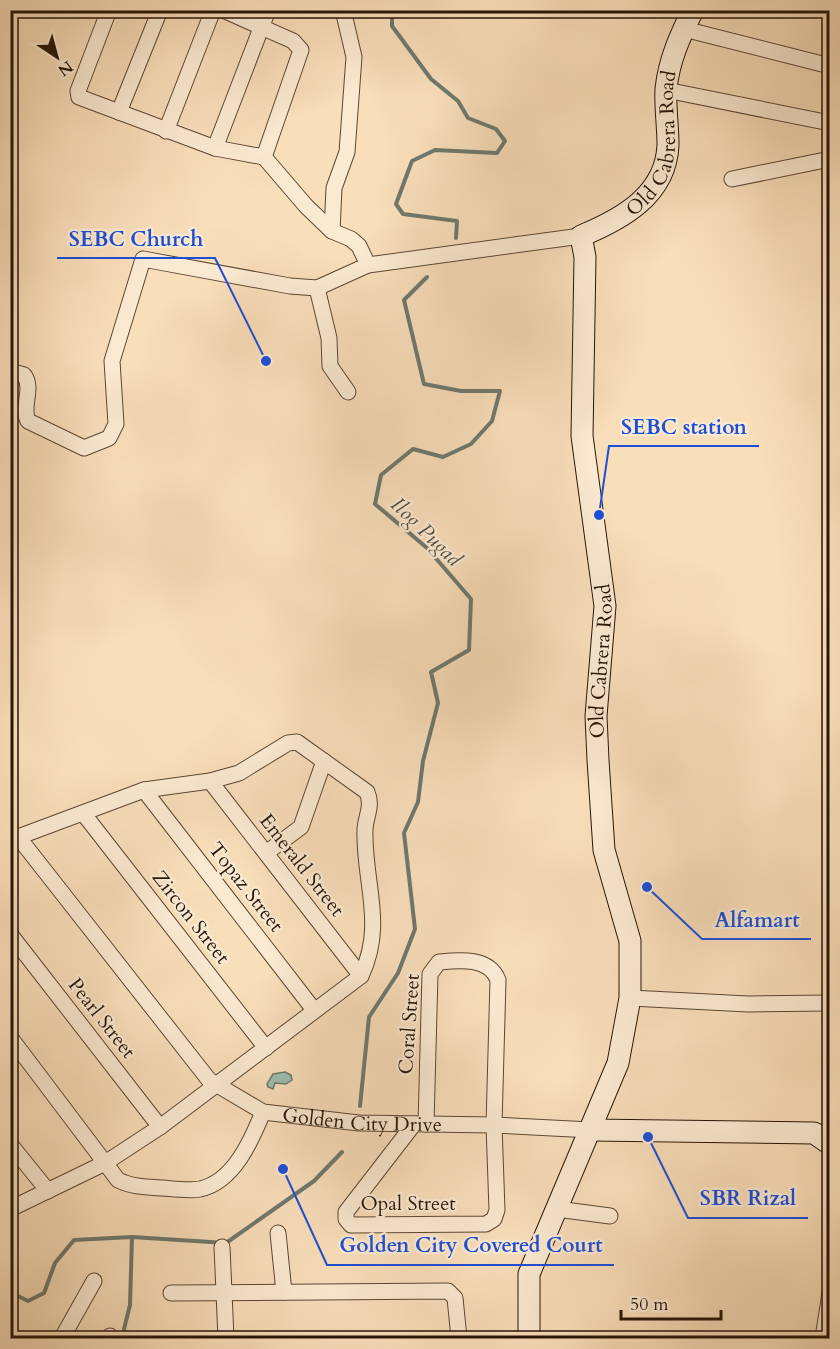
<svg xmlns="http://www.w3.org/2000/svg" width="840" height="1349" font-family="Cardo,serif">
	<rect width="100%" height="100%" fill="#f9deba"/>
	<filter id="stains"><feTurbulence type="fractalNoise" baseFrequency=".00333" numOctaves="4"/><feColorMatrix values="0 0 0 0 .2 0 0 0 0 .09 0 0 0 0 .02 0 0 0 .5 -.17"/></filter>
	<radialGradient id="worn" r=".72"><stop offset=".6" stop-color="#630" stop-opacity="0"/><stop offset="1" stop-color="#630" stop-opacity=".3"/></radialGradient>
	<polygon fill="#9ebcb2" stroke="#6e796e" stroke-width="1.5" points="285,1072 291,1075 292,1080 286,1084 275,1083 273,1089 268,1087 267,1084 273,1074"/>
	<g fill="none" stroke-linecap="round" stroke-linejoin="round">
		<g stroke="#6e796e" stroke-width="4">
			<polyline points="392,10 392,26 431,79 458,101 468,118 496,129 505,141 497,153 435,150 412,161 396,204 403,214 457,221 456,238"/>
			<polyline points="360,1106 369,1017 398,973 415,929 404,833 418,802 423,761 438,703 431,672 469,650 471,599 427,548 375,504 381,475 413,449 443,457 471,444 492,421 500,391 461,391 424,384 404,300 427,277"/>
			<polyline points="10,1292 28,1301 44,1293 55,1263 74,1240 132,1237"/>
			<polyline points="126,1338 124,1329 130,1305 132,1237 226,1243 314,1181 342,1152"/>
		</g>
		<defs>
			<g id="street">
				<polyline points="109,10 78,91 79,97 215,148 264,157 306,206 332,231 351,239 359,246 368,265"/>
				<polyline points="223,10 293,41 301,50 264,157"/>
				<polyline points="684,29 830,66"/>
				<polyline points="666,90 830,123"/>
				<polyline points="119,112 160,10"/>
				<polyline points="166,131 213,10"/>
				<polyline points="215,148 268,10"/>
				<polyline points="732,179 830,159"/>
				<polyline points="332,231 334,188 347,152 354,57 343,10"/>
				<polyline points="317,288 329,338 330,366 348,392"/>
				<path d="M10,371L24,375C34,388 21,407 28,421L84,448L109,438L116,424L112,361L143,259L290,286L317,288L368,265L581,236"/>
				<polyline points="210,781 361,976"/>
				<polyline points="144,790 314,1010"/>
				<polyline points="83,813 266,1048"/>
				<path id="s1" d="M19,838L209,1080L263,1112L359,1123L494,1125L591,1130"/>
				<path d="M10,840L144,790L210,781L239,773L288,743L297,742L367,792C373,806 366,815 365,829C363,881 386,924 361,976L160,1127L105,1163L10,1209"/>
				<polyline points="266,853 301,827 324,761"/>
				<polyline points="10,934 160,1127"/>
				<polyline points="630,998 748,1004 830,1003"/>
				<path d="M10,1037L118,1180C132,1187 148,1187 163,1188C175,1189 189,1191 200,1189C234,1182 252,1139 263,1112"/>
				<path d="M414,1124L346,1212V1219L351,1225L486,1224L494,1219L497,1210L494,1125L498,980C489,957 460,960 439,962L430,974L426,1124"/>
				<polyline points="10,1144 48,1191"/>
				<polyline points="557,1209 610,1216"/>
				<polyline points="278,1233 284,1292"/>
				<polyline points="222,1247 226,1338"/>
				<polyline points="171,1293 448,1291 455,1298 459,1338"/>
				<polyline points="62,1338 94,1281"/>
				<polyline points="108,1338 110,1336"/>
				<polyline points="823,1338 830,1293"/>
			</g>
			<g id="secondary">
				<polyline points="591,1130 814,1133 830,1144"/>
				<path id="s2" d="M529,1338V1274L618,1063L630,998V941L604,850L598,760L596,716L605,606L582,436L585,257L581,236C622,219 666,195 668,145C668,126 665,107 666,89C669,60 680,36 693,10"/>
			</g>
		</defs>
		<use href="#street" stroke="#5c4634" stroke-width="17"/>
		<use href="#secondary" stroke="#271408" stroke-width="23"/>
		<use href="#street" stroke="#fbead2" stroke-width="15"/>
		<use href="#secondary" stroke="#fbead2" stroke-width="21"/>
	</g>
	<g text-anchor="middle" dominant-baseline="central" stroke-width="4.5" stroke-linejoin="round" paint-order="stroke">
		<g font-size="20" fill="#271408" stroke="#fbead2">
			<text stroke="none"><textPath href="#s2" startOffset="1258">Old Cabrera Road</textPath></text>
			<text stroke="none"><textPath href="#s2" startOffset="700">Old Cabrera Road</textPath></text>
			<text transform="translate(302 865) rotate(52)">Emerald Street</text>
			<text transform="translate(246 887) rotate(52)">Topaz Street</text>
			<text transform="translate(191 917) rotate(52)">Zircon Street</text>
			<text transform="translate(102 1018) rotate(52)">Pearl Street</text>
			<text transform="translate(409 1024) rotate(-86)">Coral Street</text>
			<text stroke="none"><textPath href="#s1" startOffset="470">Golden City Drive</textPath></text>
			<text x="408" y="1203">Opal Street</text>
		</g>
		<g font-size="21" font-style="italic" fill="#514f44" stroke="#fbead2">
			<text transform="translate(426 532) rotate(44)">Ilog Pugad</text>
		</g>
	</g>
	<path fill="none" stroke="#1d4ed8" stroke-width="2" d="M266 361L215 258H57M599 515L609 446H759M647 887L702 939H811M648 1137L688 1218H808M283 1169L327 1265H614"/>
	<g fill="#1d4ed8" stroke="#fbead2" stroke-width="2">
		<circle cx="266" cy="361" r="6"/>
		<circle cx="599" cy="515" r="6"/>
		<circle cx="647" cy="887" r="6"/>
		<circle cx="648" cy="1137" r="6"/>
		<circle cx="283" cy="1169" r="6"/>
	</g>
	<g font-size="21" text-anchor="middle" font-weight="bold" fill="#1d4ed8" stroke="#fbead2" stroke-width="4.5" stroke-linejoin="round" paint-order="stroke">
		<text x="136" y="246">SEBC Church</text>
		<text x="684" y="434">SEBC station</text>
		<text x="757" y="927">Alfamart</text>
		<text x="748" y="1205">SBR Rizal</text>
		<text x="471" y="1252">Golden City Covered Court</text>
	</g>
	<rect width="840" height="1349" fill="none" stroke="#f9deba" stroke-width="36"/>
	<rect x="12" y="12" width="816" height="1325" fill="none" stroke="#271408" stroke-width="3"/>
	<rect x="18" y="18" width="804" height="1313" fill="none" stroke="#271408" stroke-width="1.5"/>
	<g transform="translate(57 57) rotate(144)" stroke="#fbead2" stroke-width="4.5" paint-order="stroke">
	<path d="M0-4.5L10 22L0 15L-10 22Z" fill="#271408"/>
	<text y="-9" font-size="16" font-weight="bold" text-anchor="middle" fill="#271408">N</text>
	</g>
	<path d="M621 1310v9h100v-9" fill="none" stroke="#271408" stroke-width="3"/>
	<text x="630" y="1310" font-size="18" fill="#271408" stroke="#fbead2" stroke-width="4.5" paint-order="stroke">50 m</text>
	<rect width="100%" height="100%" filter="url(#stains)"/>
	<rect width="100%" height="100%" fill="url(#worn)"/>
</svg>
